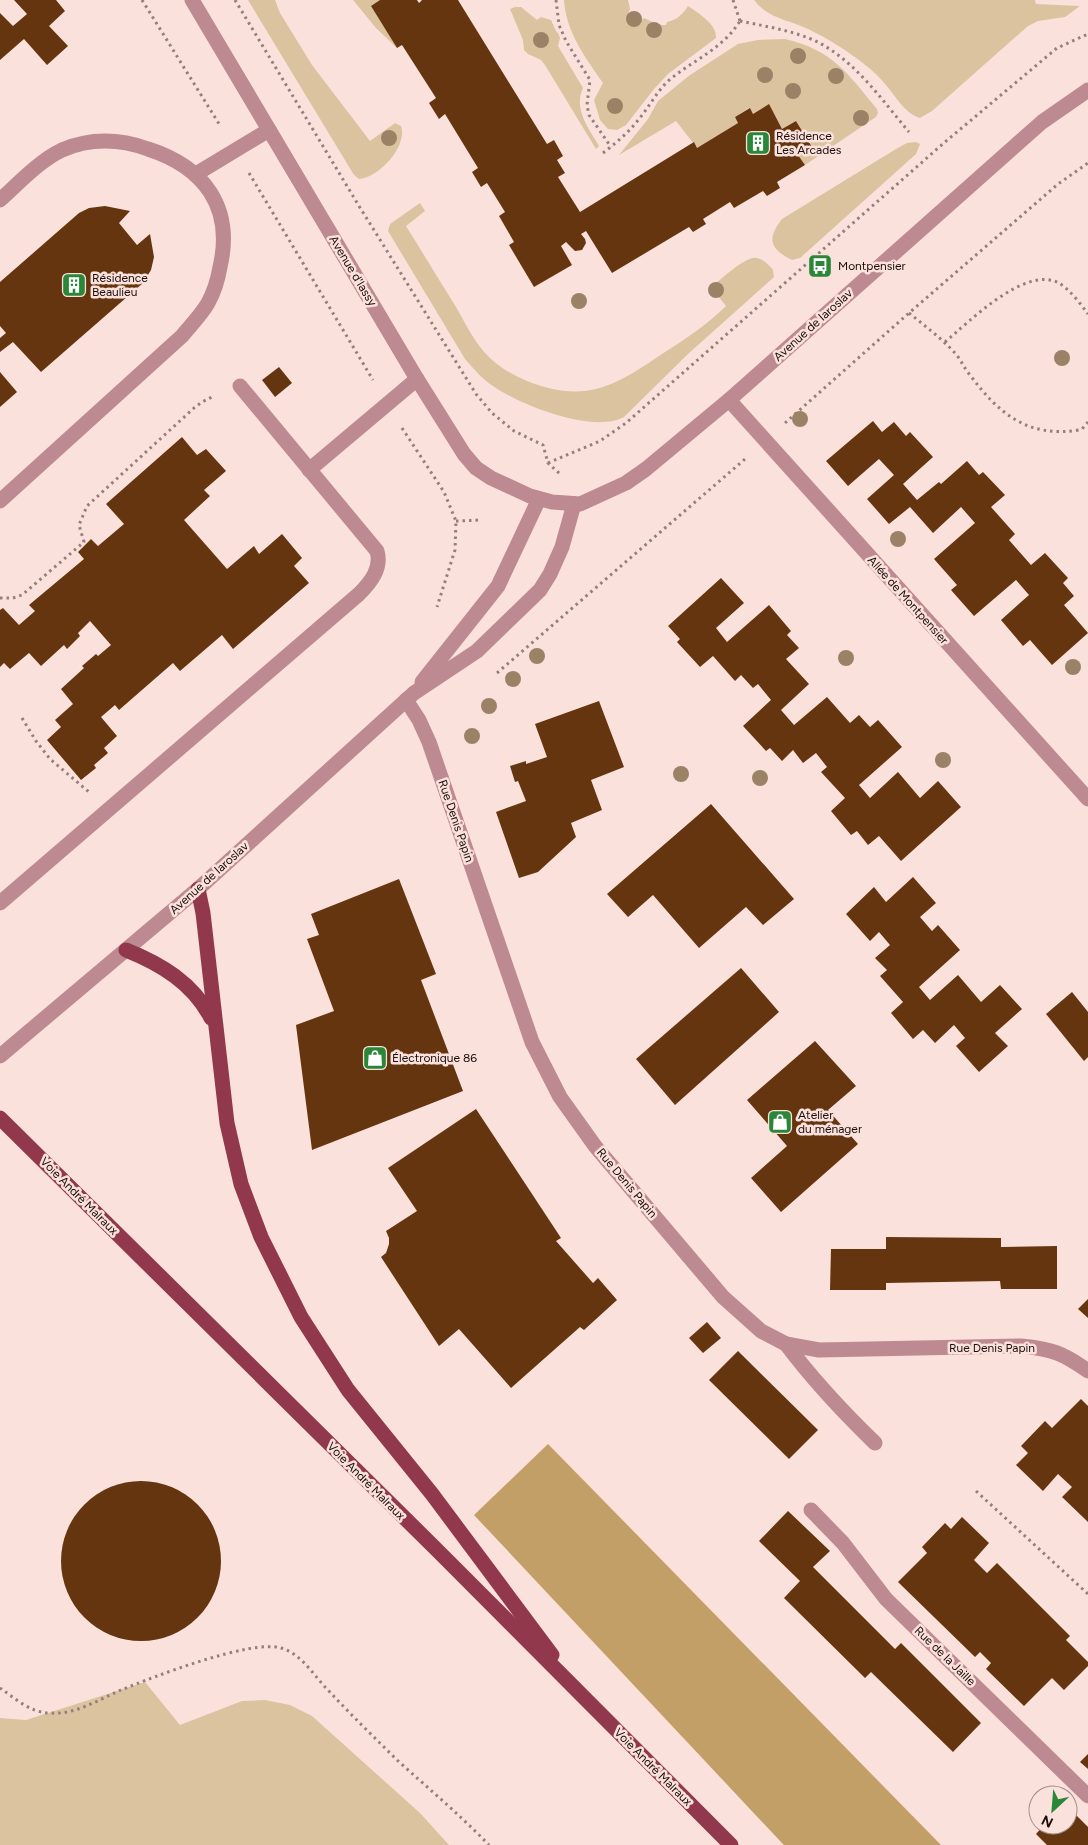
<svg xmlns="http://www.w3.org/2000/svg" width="1088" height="1845" font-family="Figtree,sans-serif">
	<rect width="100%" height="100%" fill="#fbe1dc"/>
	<g fill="#dbc3a0">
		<path d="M248,0H275L280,13L312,65L370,141L395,123L401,126C408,146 379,178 359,179L354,175Z"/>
		<polygon points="353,0 380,0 372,6 397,48 376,28"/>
		<path d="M564,0H628L630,9L628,14L632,16L636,12L640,21L644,18L659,25H666L667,22C677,20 683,14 688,6C698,13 717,24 716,38L668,74L654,89L626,125L617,130L608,129L600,120L594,100L603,83C585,57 566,32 564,0Z"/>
		<path d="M754,0H1035L1036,4L1080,6L1065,17L1038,21L1028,26L932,111L920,118C904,113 895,95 885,84C878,75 868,67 859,60C844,49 827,38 810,30C791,20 768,19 754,0Z"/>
		<path d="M515,7H521L537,20L541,17L551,20L556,31L558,33L560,38L558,46L583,88C573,109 589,129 599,146L596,149L545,65L541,60L528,54L524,50L523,40L510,9Z"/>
		<path d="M785,39C833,50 848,74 877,109L878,113L876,117L805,165L798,155L812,146L796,121L782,129L769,105L753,114L749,108L735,117L738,123L697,148L676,121L619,155L648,119L658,101L690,75L738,44L758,40Z"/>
		<path d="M916,142L920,144L916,154L800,258L792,260C769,249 767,238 782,219L896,149L907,143Z"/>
		<path d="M420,203L425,211L406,226C423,253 439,280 456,307C466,324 475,344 490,358C501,369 517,377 532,383C590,404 619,383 665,352C687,338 708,324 726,306L711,287C721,280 746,255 757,258C763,259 769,265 773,270L774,277L688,354L624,417C593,434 520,405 493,386C482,379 474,369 465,359L388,231L390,224Z"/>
		<polygon points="145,1682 180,1725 242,1701 265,1700 290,1705 312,1716 420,1813 449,1845 0,1845 0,1718 26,1720"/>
	</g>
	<polygon fill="#c39f68" points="548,1444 941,1845 784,1845 781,1842 474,1515"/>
	<g fill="#65350f">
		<polygon points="14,0 56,0 65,11 49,26 68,46 47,65 24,39 0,60 0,13 13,26 27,14"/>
		<polygon points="380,0 417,0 419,3 422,0 458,0 547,144 554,140 563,156 557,160 565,173 558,177 580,212 694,142 697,148 738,123 735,117 750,108 753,114 769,104 782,129 796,121 812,147 798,155 805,165 777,182 780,188 767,196 763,191 734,208 730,202 703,219 706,224 693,232 689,227 612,273 586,231 581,234 585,239 586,243 582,250 575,251 566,242 561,246 572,265 534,287 509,245 514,242 499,216 505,212 487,183 481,187 472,172 478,168 445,114 439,119 429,103 436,98 402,45 397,48 371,6"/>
		<polygon points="105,206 130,211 119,223 137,245 150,234 154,257 151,270 143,283 41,372 13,342 0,352 0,338 6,333 0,326 0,282 79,213 89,208"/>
		<polygon points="279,367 292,383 275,397 262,380"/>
		<polygon points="0,372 17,392 0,407"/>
		<polygon points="873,421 882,432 894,422 906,436 910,432 933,457 903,484 917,500 939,482 941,484 967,461 979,475 983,472 1005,495 991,507 1015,534 1009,540 1031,565 1045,553 1068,578 1063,583 1074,596 1064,605 1088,633 1052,665 1030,640 1023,646 1001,620 1029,595 1016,580 974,616 951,590 957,585 934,559 975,523 961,507 933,533 910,507 889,524 867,499 894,475 879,459 848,486 826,461"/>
		<polygon points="182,437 197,455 206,449 226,471 204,490 210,496 184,520 227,569 254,546 259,554 282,534 302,558 294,566 309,583 233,649 222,635 180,671 173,663 119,710 115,705 101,717 117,736 104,748 108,753 94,765 96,768 81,780 47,740 61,727 55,720 73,704 61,689 84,668 82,666 96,654 98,656 111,645 90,621 78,633 80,636 67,649 64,645 41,666 29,653 10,669 4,663 0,667 0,610 3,608 19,625 35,611 29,605 84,559 78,552 91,539 98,546 124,524 106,504"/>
		<polygon points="721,578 744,603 716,628 727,642 769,605 791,631 787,635 799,648 786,659 809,684 781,710 794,725 827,697 850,723 859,715 870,727 878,720 902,747 859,785 865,792 870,798 898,772 920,798 938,781 961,807 901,861 879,836 868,845 857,831 851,835 831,811 845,798 821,772 827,767 816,753 803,763 793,750 782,761 770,748 766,751 743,726 771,700 758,684 753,688 741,675 735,681 713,656 700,667 677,642 680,639 668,626"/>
		<polygon points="599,701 624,767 591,780 602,810 571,823 576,837 538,872 519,878 496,812 526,801 518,781 515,782 510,766 526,761 526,764 547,757 535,724"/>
		<polygon points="711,804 794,899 763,925 746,907 699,948 653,895 628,917 607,894"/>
		<polygon points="913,877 936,903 920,917 932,931 938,925 960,950 919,987 930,1000 958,975 981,1002 1000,985 1022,1009 995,1033 1008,1046 979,1072 956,1046 965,1038 954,1025 935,1043 923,1030 913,1039 891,1013 903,1002 880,976 887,970 875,958 890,945 879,932 870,941 846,914 874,887 886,902"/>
		<polygon points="399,879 436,974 421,980 463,1091 312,1150 296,1025 334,1011 307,939 319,935 311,914"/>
		<polygon points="741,968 779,1012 675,1105 636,1059"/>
		<polygon points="1072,992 1088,1012 1088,1057 1084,1061 1046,1014"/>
		<polygon points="815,1041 856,1086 828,1110 858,1144 781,1212 751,1178 787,1146 747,1100"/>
		<polygon points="476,1109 561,1238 556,1241 593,1283 598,1278 617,1300 584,1330 580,1327 511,1388 459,1329 439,1346 381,1257 386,1253 389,1244 389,1238 386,1231 417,1211 388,1168"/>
		<polygon points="886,1237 1001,1238 1001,1247 1057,1246 1057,1289 1001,1289 1000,1281 886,1283 886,1290 830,1290 831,1249 886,1249"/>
		<polygon points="1088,1299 1088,1318 1078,1309"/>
		<polygon points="707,1322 721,1338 703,1353 689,1338"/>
		<polygon points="738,1351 818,1430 789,1459 709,1380"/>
		<polygon points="1081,1399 1088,1406 1088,1522 1062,1497 1072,1487 1058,1474 1043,1491 1016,1465 1028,1453 1021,1446 1045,1421 1052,1428"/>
		<circle cx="141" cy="1561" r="80"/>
		<polygon points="788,1511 830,1551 813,1567 895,1649 901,1643 981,1723 953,1752 871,1672 865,1678 784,1598 800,1581 759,1541"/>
		<polygon points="962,1517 989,1543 974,1560 987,1573 997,1563 1070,1636 1066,1640 1088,1662 1088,1666 1064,1690 1052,1678 1024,1706 986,1669 991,1663 980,1652 975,1657 898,1582 927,1553 922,1547 945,1523 951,1529"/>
		<polygon points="1088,1754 1088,1769 1080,1762"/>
		<polygon points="1068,1807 1088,1827 1088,1845 1047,1845 1036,1834 1044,1825 1068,1825"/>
	</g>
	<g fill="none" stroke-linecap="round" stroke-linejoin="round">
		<g stroke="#937f7b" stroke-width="3" stroke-dasharray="2.5 4" stroke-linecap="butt">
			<polyline points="142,0 221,127"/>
			<polyline points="235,0 359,206 476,394 492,413 514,431 543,445 548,463 560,474"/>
			<polyline points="556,0 559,25 566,41 590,80 587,105 589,115 611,147"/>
			<polyline points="733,0 740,21"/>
			<path d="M740,21C764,26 789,30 811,39C853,57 881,99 909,132"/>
			<path d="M603,153C616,143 629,132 639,119C649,107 656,93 667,82C692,60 721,51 740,21"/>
			<polyline points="249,173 373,380"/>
			<path d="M909,313C925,326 941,338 955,353C961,360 964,368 970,375C999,414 1028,438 1079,430L1082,429L1088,422"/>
			<path d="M945,342C969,322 1025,265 1059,283C1070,290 1080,303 1088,314"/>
			<polyline points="785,423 909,313 1058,184 1088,163"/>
			<polyline points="402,428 444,492 456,521 455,550 437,607"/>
			<polyline points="548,463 600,441 626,423 945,142 1032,69 1057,48 1088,34"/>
			<polyline points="456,521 481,520"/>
			<polyline points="0,598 13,598 22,595 84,542 79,525 87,506 194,408 202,402 214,396"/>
			<polyline points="497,673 745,459"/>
			<polyline points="22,718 36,741 50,759 89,792"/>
			<polyline points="976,1491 1088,1594"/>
			<path d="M0,1688C15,1698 30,1713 50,1713C75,1715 98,1700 121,1690C153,1677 251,1639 281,1648C302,1654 313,1675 328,1690C350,1714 374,1737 397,1760C428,1788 460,1815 489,1845"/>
		</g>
		<g stroke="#be8a92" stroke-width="15">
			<polyline points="192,0 417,379 464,454 476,468 491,478 530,496 552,502 580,504 626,483 646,469 729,400 1042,122 1088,90"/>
			<polyline points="196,174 269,130"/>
			<path d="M0,200C19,183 39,161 62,150C90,138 120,139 148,149C204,167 234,207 220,267C218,279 214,292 208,303C201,315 191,325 182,336L0,501"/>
			<polyline points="729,400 1088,799"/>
			<polyline points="309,470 417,379"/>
			<polyline points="422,682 498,586 539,499"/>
			<path d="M406,700L419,720L429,742L532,1042L560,1097L595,1146L723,1297L761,1331L786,1344L819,1350L1021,1346C1052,1349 1063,1353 1088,1371"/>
			<path d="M0,903L359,594C371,582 382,568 377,551L240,386"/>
			<polyline points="0,1056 198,889 414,693 477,651 540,590 550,574 562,547 574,504"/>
			<path d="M786,1344C813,1380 843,1412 875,1443"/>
			<polyline points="811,1510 843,1543 886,1599 1088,1796"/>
		</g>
		<g stroke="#91384c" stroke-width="15">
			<polyline points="198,889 203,913 227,1123 241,1184 261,1237 301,1317 348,1390 432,1494 552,1655"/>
			<path d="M126,950C161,964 193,983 211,1018"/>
			<polyline points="0,1118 437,1550 731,1845"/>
		</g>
	</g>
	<g fill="#9b8266">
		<circle cx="634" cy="19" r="8"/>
		<circle cx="654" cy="30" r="8"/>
		<circle cx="541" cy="40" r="8"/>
		<circle cx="798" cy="56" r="8"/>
		<circle cx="765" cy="75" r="8"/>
		<circle cx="836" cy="76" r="8"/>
		<circle cx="793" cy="91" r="8"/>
		<circle cx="615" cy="106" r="8"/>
		<circle cx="861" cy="118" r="8"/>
		<circle cx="389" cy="138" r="8"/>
		<circle cx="716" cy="290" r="8"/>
		<circle cx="579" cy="301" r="8"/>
		<circle cx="1062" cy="358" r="8"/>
		<circle cx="800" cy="419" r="8"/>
		<circle cx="898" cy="539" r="8"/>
		<circle cx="537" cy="656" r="8"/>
		<circle cx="846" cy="658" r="8"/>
		<circle cx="1073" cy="667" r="8"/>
		<circle cx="513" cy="679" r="8"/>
		<circle cx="489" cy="706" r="8"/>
		<circle cx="472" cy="736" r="8"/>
		<circle cx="943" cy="760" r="8"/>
		<circle cx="681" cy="774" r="8"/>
		<circle cx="760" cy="778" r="8"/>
	</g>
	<defs>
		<symbol id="building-square" viewBox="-11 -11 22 22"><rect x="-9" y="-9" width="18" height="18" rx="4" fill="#2b8738" stroke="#fbe1dc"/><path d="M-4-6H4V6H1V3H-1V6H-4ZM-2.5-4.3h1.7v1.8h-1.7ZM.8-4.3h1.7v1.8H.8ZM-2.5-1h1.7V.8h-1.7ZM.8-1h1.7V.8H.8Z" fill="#fff"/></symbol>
		<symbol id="bus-square" viewBox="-11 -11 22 22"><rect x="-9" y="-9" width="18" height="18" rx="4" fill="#2b8738" stroke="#fbe1dc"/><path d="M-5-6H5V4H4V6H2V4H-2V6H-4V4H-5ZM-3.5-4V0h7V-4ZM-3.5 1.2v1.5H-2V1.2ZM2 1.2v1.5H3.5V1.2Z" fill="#fff"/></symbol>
		<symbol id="shop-square" viewBox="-11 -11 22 22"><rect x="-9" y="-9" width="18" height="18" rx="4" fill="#2b8738" stroke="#fbe1dc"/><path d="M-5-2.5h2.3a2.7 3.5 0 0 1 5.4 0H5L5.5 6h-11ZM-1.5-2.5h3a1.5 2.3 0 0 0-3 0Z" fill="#fff"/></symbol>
	</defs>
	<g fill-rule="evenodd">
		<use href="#building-square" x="744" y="129" width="28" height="28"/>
		<use href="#bus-square" x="806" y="252" width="28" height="28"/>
		<use href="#building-square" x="60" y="271" width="28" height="28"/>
		<use href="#shop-square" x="361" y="1044" width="28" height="28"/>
		<use href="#shop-square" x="766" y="1108" width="28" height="28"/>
	</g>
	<g text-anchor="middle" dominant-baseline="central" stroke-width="5" stroke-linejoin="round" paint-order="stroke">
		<g font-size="12" fill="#1b0e0b" stroke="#fbe1dc" text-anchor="start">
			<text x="776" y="136">Résidence<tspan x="776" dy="14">Les Arcades</tspan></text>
			<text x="838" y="266">Montpensier</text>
			<text x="92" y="278">Résidence<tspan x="92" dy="14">Beaulieu</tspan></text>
			<text x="392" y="1058">Électronique 86</text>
			<text x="798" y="1115">Atelier<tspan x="798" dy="14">du ménager</tspan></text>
		</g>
		<g font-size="12" fill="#1b0e0b" stroke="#fbe1dc">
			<text transform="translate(353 271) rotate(59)">Avenue d'Iassy</text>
			<text transform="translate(813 325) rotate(-42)">Avenue de Iaroslav</text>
			<text transform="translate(908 600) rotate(48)">Allée de Montpensier</text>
			<text transform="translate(456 821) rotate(71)">Rue Denis Papin</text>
			<text transform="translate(209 878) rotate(-42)">Avenue de Iaroslav</text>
			<text transform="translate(627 1183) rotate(50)">Rue Denis Papin</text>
			<text transform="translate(79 1196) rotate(45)">Voie André Malraux</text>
			<text x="992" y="1348">Rue Denis Papin</text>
			<text transform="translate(366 1481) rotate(45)">Voie André Malraux</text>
			<text transform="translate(945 1656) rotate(44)">Rue de la Jaille</text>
			<text transform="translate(653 1767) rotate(45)">Voie André Malraux</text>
		</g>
	</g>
	<g transform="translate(1053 1810) rotate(206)"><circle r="24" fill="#fbe1dc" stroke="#a18d88"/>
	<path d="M0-4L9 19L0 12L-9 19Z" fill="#2b8738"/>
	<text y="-8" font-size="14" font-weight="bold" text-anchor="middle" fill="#1b0e0b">N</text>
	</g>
</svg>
